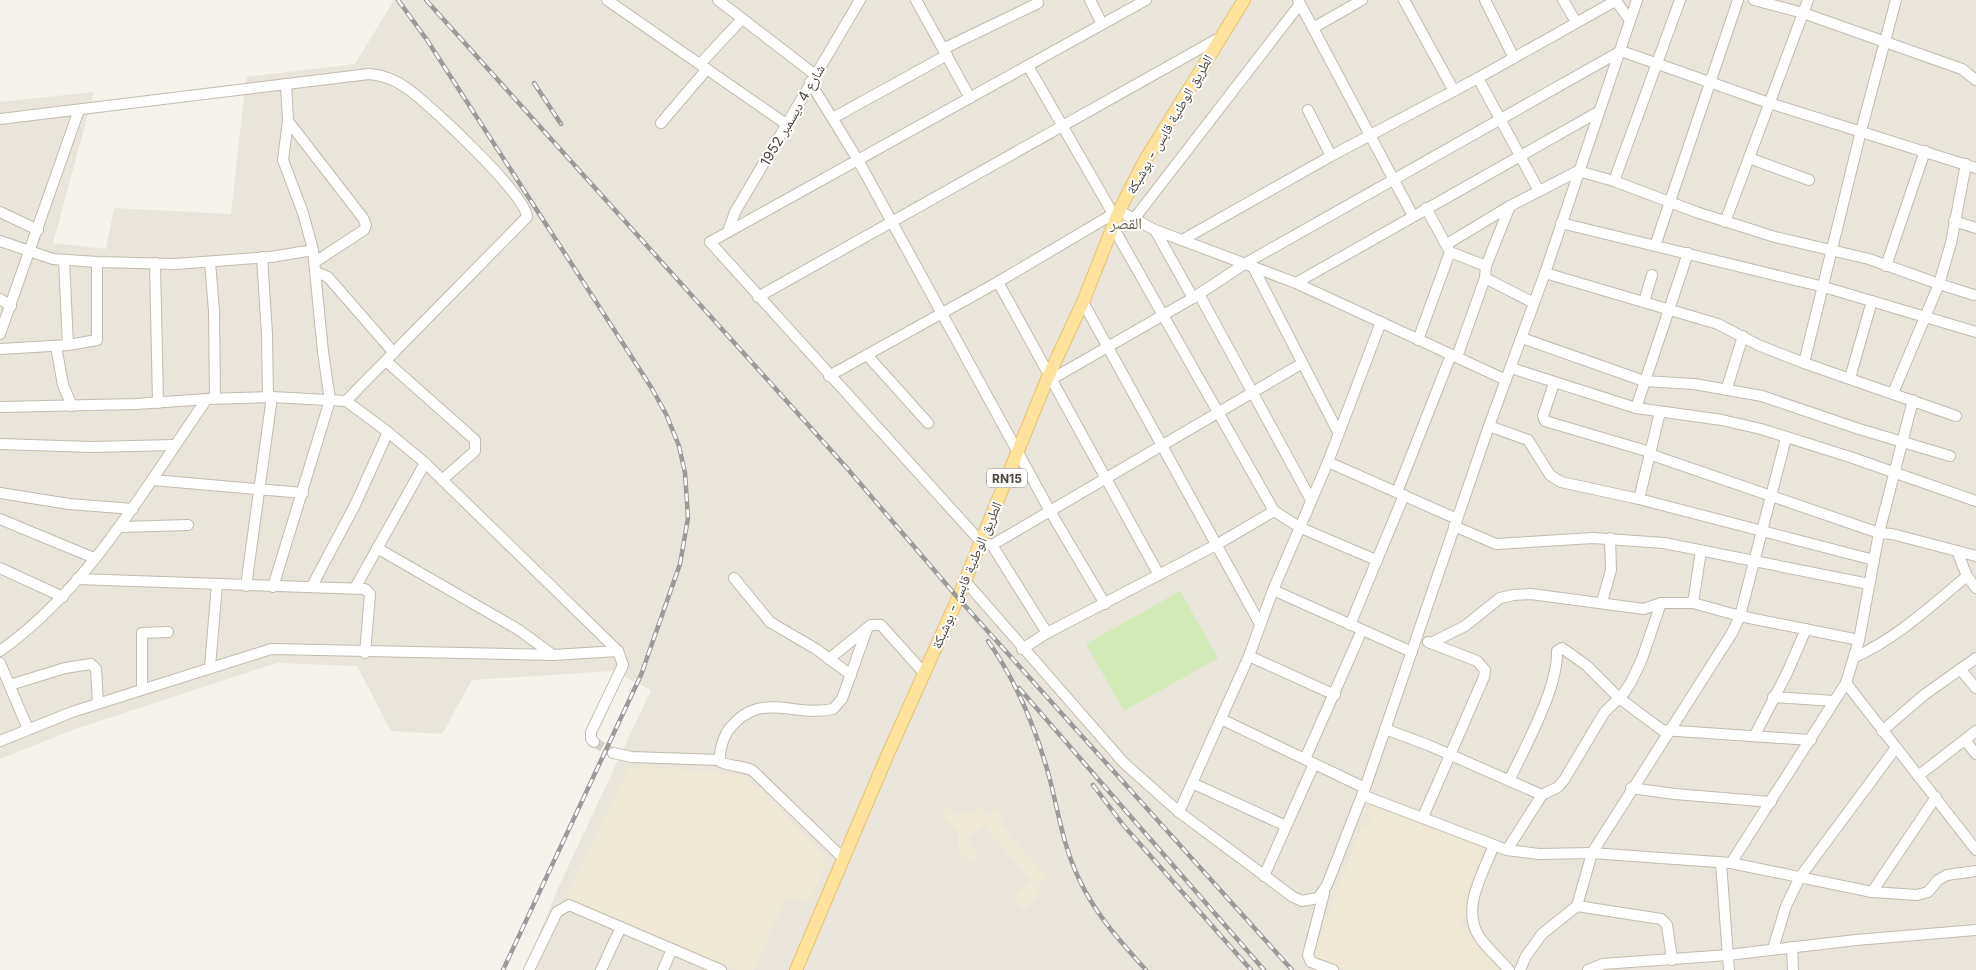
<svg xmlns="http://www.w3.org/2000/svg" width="1976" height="970" font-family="Inter,'Noto Naskh Arabic',sans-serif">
	<rect width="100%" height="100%" fill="#f6f3ec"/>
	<polygon fill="#eae5da" points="394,0 1976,0 1976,970 524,970 559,886 651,690 612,671 472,680 442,734 391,731 357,666 277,663 72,730 0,759 0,102 94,92 53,243 106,249 114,208 231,214 246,77 355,64"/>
	<g fill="#efe8d6">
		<polygon points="634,765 741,775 759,789 823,855 826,865 810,900 786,897 754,970 736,970 570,900 568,894 627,771"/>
		<polygon points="1370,805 1484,848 1487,854 1461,924 1500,970 1346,970 1312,958 1362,826 1368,825 1370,817 1367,812"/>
		<polygon points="946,806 957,815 971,814 981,807 990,816 995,809 1004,820 999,823 1046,877 1035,889 1041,894 1024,910 1013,899 1031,880 983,825 966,840 979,855 971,863 958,850 958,830 941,815"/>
	</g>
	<polygon fill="#d2eab5" points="1180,591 1218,658 1124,711 1086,644"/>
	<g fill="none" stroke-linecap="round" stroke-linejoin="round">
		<polyline stroke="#d4d0c8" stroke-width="10" stroke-dasharray="10 5" stroke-linecap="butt" points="594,742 613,753"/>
		<defs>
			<g id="minor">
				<polyline points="607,0 786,124"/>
				<polyline points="718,0 814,74"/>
				<polyline points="916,0 970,98"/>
				<polyline points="1090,0 1102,24"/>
				<polyline points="1298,0 1413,216"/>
				<polyline points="1404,0 1454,91"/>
				<polyline points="1485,0 1514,58"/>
				<polyline points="1563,0 1576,22"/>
				<polyline points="1615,0 1630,20"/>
				<polyline points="1754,0 1803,13 1962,69 1976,80"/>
				<polyline points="1313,28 1362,0"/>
				<polyline points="943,49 1038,3"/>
				<polyline points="700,64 742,19"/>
				<polyline points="1028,66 1116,219"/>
				<polyline points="1478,78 1539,191"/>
				<polyline points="810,82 858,160 1050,511 1105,604"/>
				<polyline points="286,84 288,121 283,160 303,213 313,250"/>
				<polyline points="1308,110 1331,156"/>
				<polyline points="833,118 947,55"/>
				<path d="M0,119L369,74C383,75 396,80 408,89C430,105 526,194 527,217L346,401"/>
				<polyline points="288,121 363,218 366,225 364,230 315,262"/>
				<polyline points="661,123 707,69"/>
				<polyline points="1749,158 1809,180"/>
				<polyline points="1966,164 1951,243 1939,284 1974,295"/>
				<polyline points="1614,181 1680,0"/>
				<polyline points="1426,208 1450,252 1486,266"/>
				<polyline points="1119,211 1155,230 1296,283 1506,380"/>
				<polyline points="0,212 38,230"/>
				<polyline points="1134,219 1300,4"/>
				<polyline points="1954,221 1976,228"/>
				<polyline points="1725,222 1808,0"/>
				<polyline points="1561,223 1824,287 1976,332"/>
				<polyline points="1113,227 1274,511 1301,528 1376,560"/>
				<polyline points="1155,230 1193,298"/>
				<polyline points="728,232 735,212 860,0"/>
				<polyline points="1184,239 1331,156 1478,78 1617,0"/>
				<polyline points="0,241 53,259 97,262 175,264 271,257 313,250 323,352 330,400 273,587"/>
				<polyline points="1447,244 1510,206 1578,171 1614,181 1696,212 1775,237 1869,259 1939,284 1893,393"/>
				<polyline points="1655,246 1738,0"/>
				<polyline points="262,257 267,334 268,397"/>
				<polyline points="64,260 68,345"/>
				<polyline points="210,262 214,311 215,398"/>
				<polyline points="155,263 158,403"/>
				<polyline points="1252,265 1338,432"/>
				<polyline points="1886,266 1925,151"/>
				<polyline points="316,272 328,277 394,353"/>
				<polyline points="1545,273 1718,324 1758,345 1804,363 1956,416"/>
				<polyline points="1485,278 1534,303"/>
				<polyline points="998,282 1159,575"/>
				<polyline points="1296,283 1598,112"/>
				<polyline points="1199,294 1311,500"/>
				<polyline points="758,297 1219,38"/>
				<polyline points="0,299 11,306"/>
				<polyline points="1083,302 1260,624"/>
				<polyline points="1644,302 1652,275"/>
				<polyline points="0,334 79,110"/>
				<polyline points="1522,338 1644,381 1694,384 1762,396 1859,429 1950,456"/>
				<polyline points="1418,340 1450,252"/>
				<polyline points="56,346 63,385 72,406"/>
				<polyline points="0,349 68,345 97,340 97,262"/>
				<polyline points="867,355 928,423"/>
				<polyline points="1457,357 1485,278 1486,266 1510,206"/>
				<polyline points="386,361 475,440 475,451 442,480"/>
				<polyline points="1804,363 1861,131 1896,0"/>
				<polyline points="1511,368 1636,408 1722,420 1761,429 1850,457 1976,501"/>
				<polyline points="829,376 998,282 1113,214"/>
				<polyline points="1850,378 1872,301"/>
				<polyline points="1050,380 1193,298 1246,263 1621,51 1769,103 1976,168"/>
				<polyline points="1554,383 1543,416 1545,421 1650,452"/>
				<polyline points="1727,388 1743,336"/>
				<polyline points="0,407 136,404 207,399"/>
				<polyline points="1636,408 1688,253"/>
				<polyline points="1489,426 1528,440 1550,475 1561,482 1639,499 1874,560"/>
				<polyline points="0,444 92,447 174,445"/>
				<polyline points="1649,454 1879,533 1892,534 1976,556"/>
				<polyline points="1328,462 1457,519"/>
				<polyline points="153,480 303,493"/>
				<polyline points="1397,492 1451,355"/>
				<polyline points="0,493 69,504 133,509"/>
				<polyline points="1639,499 1660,412"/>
				<polyline points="0,519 94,558"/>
				<polyline points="1454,526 1496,544 1593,538 1664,543 1869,584"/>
				<polyline points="121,527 188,525"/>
				<polyline points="992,545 1301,364"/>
				<polyline points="377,548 519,630 553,655"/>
				<polyline points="0,568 63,597"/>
				<polyline points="1967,576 1976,588"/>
				<polyline points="734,578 770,622 816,649 851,675"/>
				<polyline points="77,579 365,589 370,594 365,653"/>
				<polyline points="965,581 1124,763 1179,812 1293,897 1302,901 1318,898 1327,885 1365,788 1489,426 1545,273 1637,0"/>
				<polyline points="246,586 272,397"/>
				<polyline points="312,586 355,505 388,432"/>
				<polyline points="355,588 425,463"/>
				<polyline points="1273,590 1412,652"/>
				<polyline points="1602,602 1611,570 1610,538"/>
				<polyline points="1693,603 1701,551"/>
				<polyline points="1350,625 1404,495"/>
				<polyline points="1047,633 992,545 981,542 710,242 1146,0"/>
				<polyline points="1431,643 1465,626 1500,598 1514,595 1531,594 1644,609 1661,603 1693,603 1740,616 1859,640"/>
				<polyline points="1022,649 1047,633 1216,545 1274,511"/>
				<path d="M0,651C90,587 145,487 207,399L272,397L346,401L388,432L425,463L618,651L623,665L591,732V739L594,742"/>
				<polyline points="1249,656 1335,695"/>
				<path d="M1855,657C1897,638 1931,606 1967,576L1957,551"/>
				<polyline points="829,659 871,625 881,625 924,673"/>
				<polyline points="0,663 28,729"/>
				<polyline points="210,667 217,584"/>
				<polyline points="1960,669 1976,688"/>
				<polyline points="1846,683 1976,850"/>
				<polyline points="10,685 65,668 91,664 96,669 98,703"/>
				<polyline points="142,689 142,633 168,632"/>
				<polyline points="1773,697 1834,701"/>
				<polyline points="1221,719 1365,788"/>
				<polyline points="1385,729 1428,745 1542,795"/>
				<polyline points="1882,731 1924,695 1976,658"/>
				<polyline points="1755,735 1787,673 1806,629"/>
				<polyline points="1965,740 1976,754"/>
				<polyline points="0,741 72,712 271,649 553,655 618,651"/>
				<polyline points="613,753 632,757 720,760"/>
				<polyline points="1305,759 1362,630"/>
				<polyline points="1918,776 1976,731"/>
				<path d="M1510,779C1526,745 1558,688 1557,651L1562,648L1586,665L1619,698L1662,730L1811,740"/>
				<polyline points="1192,783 1286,826"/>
				<polyline points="1631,788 1675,794 1771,802"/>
				<polyline points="1362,795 1507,850 1539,854 1592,853 1731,863 1872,892 1917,895 1928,892 1938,880 1947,875 1976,871"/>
				<polyline points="1179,812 1249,656 1273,590 1328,462 1381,322"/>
				<polyline points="1423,817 1484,677 1485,670 1477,661 1428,642"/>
				<path d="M1494,845C1483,874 1460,909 1480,938C1488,949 1500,960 1509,970"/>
				<polyline points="1507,850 1542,795 1558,787 1564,780 1604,713 1624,693 1631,682 1642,659 1661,603"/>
				<path d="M844,859L753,771C743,765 731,767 721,762C718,754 723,739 727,732C759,688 792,718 833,709L842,699L867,629"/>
				<polyline points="1721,863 1729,970"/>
				<polyline points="1731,863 1846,683 1859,640 1879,533 1913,400"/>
				<polyline points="1264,876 1314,764"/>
				<polyline points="1872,892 1936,797"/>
				<polyline points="1324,893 1308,955 1311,962 1333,970"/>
				<polyline points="1577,906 1661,919 1667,925 1672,960"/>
				<polyline points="1792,947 1793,970"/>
				<polyline points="1773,949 1786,906 1800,877 1895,749"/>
				<polyline points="529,970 557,912 569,905 721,970"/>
				<polyline points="601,970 621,927"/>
				<polyline points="663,970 672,949"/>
				<polyline points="1520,970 1526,956 1542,934 1577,906 1592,853 1732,633 1740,616 1786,438"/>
				<polyline points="1588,970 1603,964 1728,955 1856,940 1976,930"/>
			</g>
			<polyline id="major" points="796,970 887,756 958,598 1048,377 1083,302 1119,211 1144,162 1244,0"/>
		</defs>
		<use href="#minor" stroke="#c2bbae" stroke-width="12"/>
		<use href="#major" stroke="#e6c16a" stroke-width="14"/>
		<use href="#minor" stroke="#fff" stroke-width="10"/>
		<use href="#major" stroke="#ffe39c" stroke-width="12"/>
		<defs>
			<g id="rail">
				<polyline points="398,0 427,40 651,387 666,414 679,446 685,473 688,518 680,564 641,675 503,970"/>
				<polyline points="426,0 846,467 958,598 1292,970"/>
				<polyline points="534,83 561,124"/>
				<path d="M988,641C1016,681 1036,729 1049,776C1058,810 1063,846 1079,879C1095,914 1121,942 1146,970"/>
				<polyline points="1019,688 1264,970"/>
				<polyline points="1093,785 1124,826 1251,970"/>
			</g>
		</defs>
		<use href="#rail" stroke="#9a9a9a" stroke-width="4.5"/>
		<use href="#rail" stroke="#fff" stroke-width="2.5" stroke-dasharray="8" stroke-linecap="butt"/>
	</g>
	<g text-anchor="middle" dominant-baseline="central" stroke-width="4" stroke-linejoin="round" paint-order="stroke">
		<rect fill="#fff" stroke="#817c74" stroke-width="1" x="987" y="468.5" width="40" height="19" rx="4"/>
		<g font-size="12" font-weight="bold" fill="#4b4439">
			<text x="1007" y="478">RN15</text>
		</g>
		<g font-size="14" fill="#4b4439" stroke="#fff">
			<text transform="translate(792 115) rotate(-60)">شارع 4 ديسمبر 1952</text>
			<text transform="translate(1169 124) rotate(-60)">الطريق الوطنية قابس - بوشبكة</text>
			<text transform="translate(966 575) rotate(-67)">الطريق الوطنية قابس - بوشبكة</text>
		</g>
		<g font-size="16" fill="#6e6250" stroke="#fff">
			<text x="1126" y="223">القصر</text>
		</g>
	</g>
</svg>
